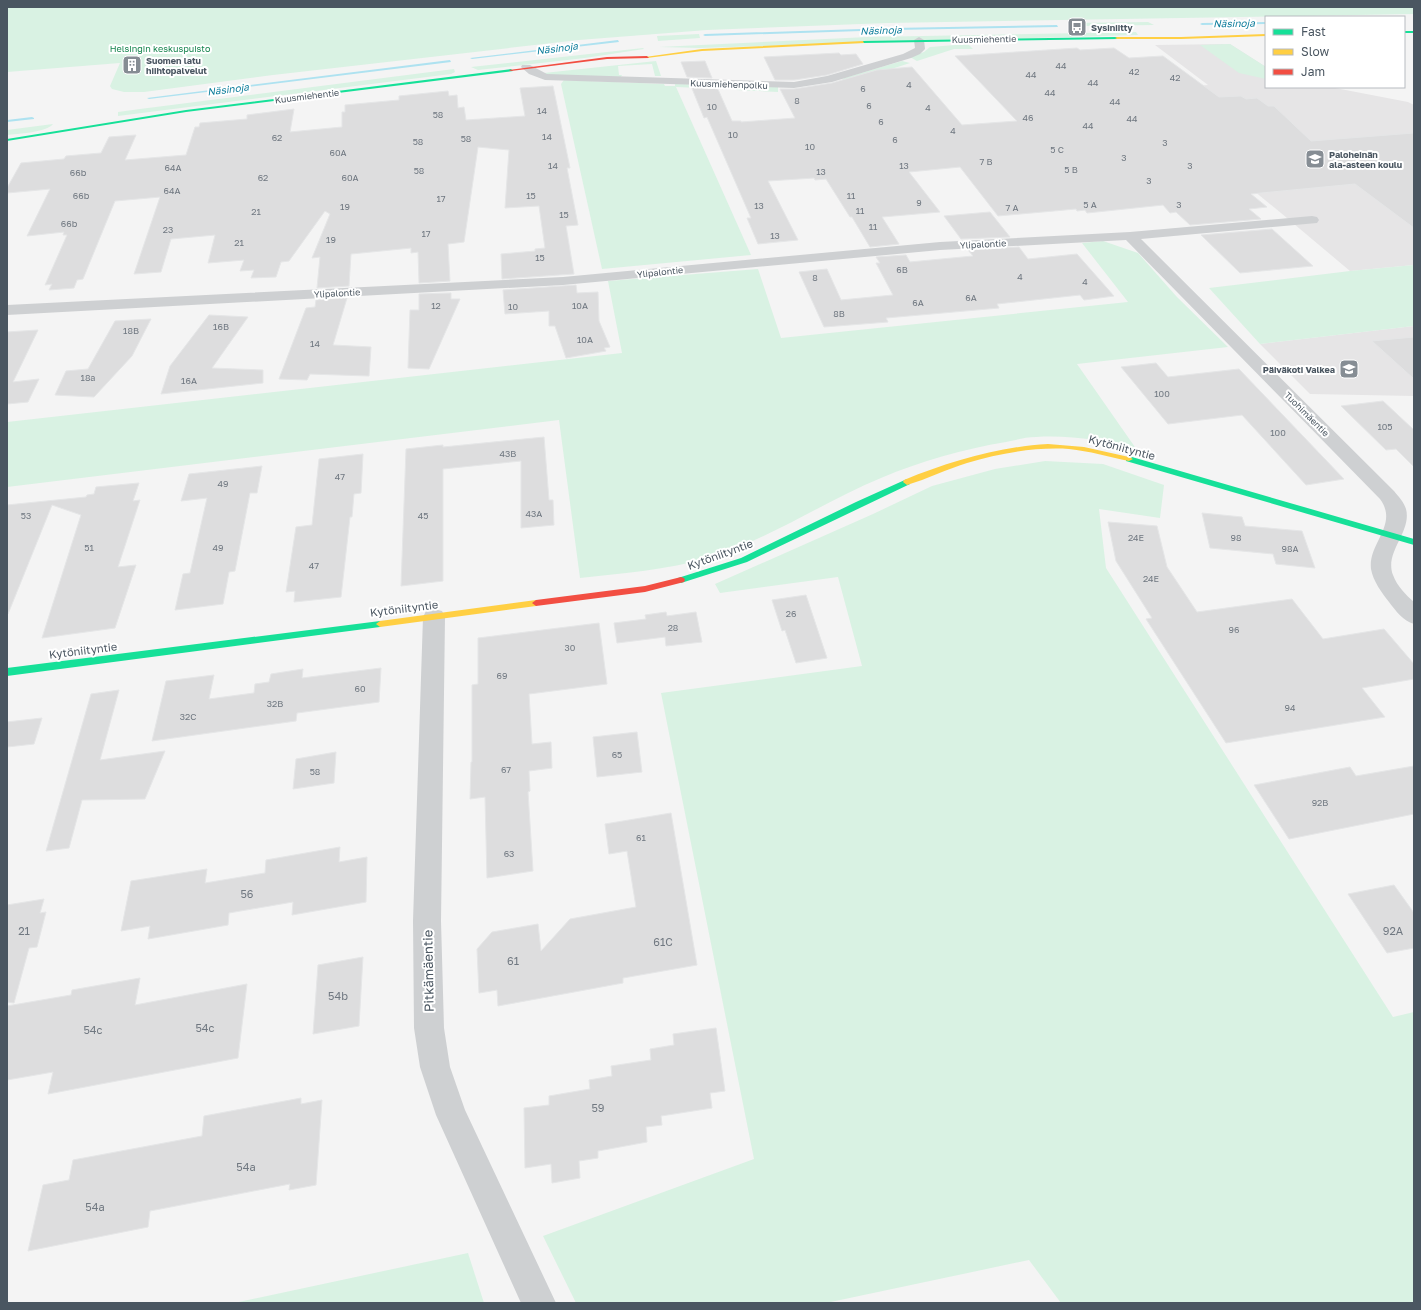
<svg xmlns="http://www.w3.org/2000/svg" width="1421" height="1310" font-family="'Golos Text',sans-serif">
	<rect width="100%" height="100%" fill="#f4f4f4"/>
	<g fill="#e6e5e6">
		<polygon points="1230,44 1266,67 1266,87 1330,87 1408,102 1414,105 1414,265 1350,271 1281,213 1132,91 1208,85 1155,45"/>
		<polygon points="1414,326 1414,396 1310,394 1260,344"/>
	</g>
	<g fill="#d9f2e3">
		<polygon points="7,7 1414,7 1414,14 888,23 707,30 579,40 273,75 144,92 124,92 112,89 110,86 120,63 7,72"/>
		<polygon points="1148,22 1154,25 1084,26 1071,23"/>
		<polygon points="1136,32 1138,35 699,48 659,47 868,37"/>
		<polygon points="699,34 700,38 658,41 657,36"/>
		<polygon points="968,44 973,49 954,49 917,61 910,57 924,52 930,47"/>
		<polygon points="1230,44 1266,67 1266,79 1239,73 1200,45"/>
		<polygon points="643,48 644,49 585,58 478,70 471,67"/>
		<polygon points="656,61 661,76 655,76 652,64 618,66 619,75 622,75 621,77 549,75 544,73"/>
		<polygon points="902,61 910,63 845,84 842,80 844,78"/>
		<polygon points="454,69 455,72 451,74 118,116 118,112 140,109"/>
		<polygon points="564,80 664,84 665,86 675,86 675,84 723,85 723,89 676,87 751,255 602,269 561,84"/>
		<polygon points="734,86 778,87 778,92 736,90"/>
		<path d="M53,124C47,132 18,134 7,135V130Z"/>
		<path d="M1103,241L1138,253L1177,297L1228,347L1077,364L1137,450C1104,440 1070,435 1036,437C1026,437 1016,440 1006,442C964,449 921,461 881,478C823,502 770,539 708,558C667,570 623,573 580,578L559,420L7,487V422L622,353L608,281L758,269L781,338L1128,302L1082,243Z"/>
		<polygon points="1414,265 1414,326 1260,344 1209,288 1350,271"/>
		<polygon points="1045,461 1103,464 1164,485 1160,518 1099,509 1106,568 1393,1017 1414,1012 1414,1303 1061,1303 1029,1260 826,1303 576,1303 543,1236 754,1159 661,693 862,666 838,577 720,593 715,584 873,514 932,486 995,469"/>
		<polygon points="468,1253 484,1303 234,1303"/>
	</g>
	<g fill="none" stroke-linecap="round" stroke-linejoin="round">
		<g fill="#aee2f0" fill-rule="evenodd">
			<polygon points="1266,22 1266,24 1202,25 1200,24 1202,23"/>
			<polygon points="1057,25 1058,27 892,30 705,36 703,35 705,34 892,28"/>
			<polygon points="618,40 619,42 472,59 470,58"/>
			<polygon points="450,60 451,62 149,99 147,98"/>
			<polygon points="32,117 34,118 34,119 7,122 7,120"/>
		</g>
	</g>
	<g fill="#ddddde" stroke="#e5e6e7">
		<polygon points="1077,48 1080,50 1114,48 1129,58 1163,56 1219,97 1241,96 1246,99 1257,98 1268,106 1274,106 1311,141 1414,133 1414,228 1355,184 1251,194 1267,207 1249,209 1261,219 1190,225 1176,212 1170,213 1163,205 1087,213 1085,210 1077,211 1076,209 998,216 960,167 909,172 940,212 882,217 899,244 870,247 852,217 850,217 826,179 815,180 814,178 768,181 798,240 758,244 747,218 751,218 707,117 704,118 691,86 717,87 732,121 741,121 741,122 795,118 780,89 794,89 832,83 877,70 912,67 962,125 1017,121 955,56"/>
		<polygon points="839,53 841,55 856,54 863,64 827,75 794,80 775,80 764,57"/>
		<polygon points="705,61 712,78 687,77 681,62"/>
		<polygon points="553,86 570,168 567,168 578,225 566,226 574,274 502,279 501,254 535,251 535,249 545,248 539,206 505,208 509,150 478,147 464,242 448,244 450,281 419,283 418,252 411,253 411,248 351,254 349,286 317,288 320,257 312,258 330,214 325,211 289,261 281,262 276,277 251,278 254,270 240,271 244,260 208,263 215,235 171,239 161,272 134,274 160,197 115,201 83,279 77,280 74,288 49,290 52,284 45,285 67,235 63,235 64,232 27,236 50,189 7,193 7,188 21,163 64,159 66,156 101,153 109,137 136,135 125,160 186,155 195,127 199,127 200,123 247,119 247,115 294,109 290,132 342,127 342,112 345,112 345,105 399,100 399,96 448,91 449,96 457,95 458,108 464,107 466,120 525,116 520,88"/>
		<polygon points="990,212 1010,237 961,239 944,216"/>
		<polygon points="1272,229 1313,266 1240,273 1201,235"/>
		<polygon points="1019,247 1028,259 1077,254 1114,296 1084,300 1080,295 997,304 999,308 886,318 888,322 824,327 799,272 827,269 841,300 893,295 876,263 880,263 876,257 906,255 910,262 973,256 968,250"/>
		<polygon points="576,285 577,293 598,292 599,321 610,347 604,348 606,351 566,358 555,326 549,326 549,311 505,314 503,290"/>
		<polygon points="451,293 451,299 460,299 429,369 408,368 410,310 419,310 419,294"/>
		<polygon points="347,298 333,345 371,347 369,376 310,374 307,380 279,379 306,308 315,307 316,300"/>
		<polygon points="209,315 248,317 212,368 263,370 263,383 161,394 170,366"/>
		<polygon points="151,319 132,356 94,397 55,395 66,371 88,369 115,321"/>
		<polygon points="38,330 13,382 39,379 28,402 7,404 7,332"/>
		<polygon points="1414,337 1414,379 1372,341"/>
		<polygon points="1156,363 1168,377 1239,369 1344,479 1306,485 1242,415 1168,424 1121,367"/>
		<polygon points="1383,401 1414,430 1414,467 1396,449 1386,450 1341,406"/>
		<polygon points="544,437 549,500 553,500 554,525 521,528 521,461 443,469 443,581 401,586 406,449 443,445 443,447"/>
		<polygon points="363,454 361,493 354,494 352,517 350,517 341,597 294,602 295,591 286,592 296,527 312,525 319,459"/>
		<polygon points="262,466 257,493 250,493 235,571 229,572 223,604 175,610 183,574 190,573 207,498 181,501 189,474"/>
		<polygon points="139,483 133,501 140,500 118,567 136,565 115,628 42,638 81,515 52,505 8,614 7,614 7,505 86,497 87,495 94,494 96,487"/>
		<polygon points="1202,513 1242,517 1245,526 1302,531 1315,568 1276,564 1273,554 1210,548"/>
		<polygon points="1108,522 1157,526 1167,567 1197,612 1292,599 1323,639 1384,629 1414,664 1414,679 1362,688 1385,717 1226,743 1146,619 1152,618 1116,561"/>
		<polygon points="806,595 827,658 796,663 785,630 782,631 772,600"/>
		<polygon points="666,612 667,616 696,612 702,642 666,646 665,637 617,643 614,623 646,619 645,615"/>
		<polygon points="599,623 607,684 529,694 532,744 551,742 552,768 529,771 530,791 528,792 533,871 487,878 485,797 470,799 471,762 472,762 472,685 478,684 478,638"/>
		<polygon points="381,668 379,702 297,713 296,721 152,741 166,681 214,675 209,699 254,693 255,684 269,682 271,674 303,669 302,678"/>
		<polygon points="119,690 100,760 165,751 145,799 82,800 69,848 46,851 91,694"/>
		<polygon points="42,718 34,744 7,747 7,722"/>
		<polygon points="637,732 642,772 597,777 593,737"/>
		<polygon points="336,752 334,783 293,789 296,759"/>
		<polygon points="1414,766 1414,814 1289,839 1254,785 1350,767 1356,776"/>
		<polygon points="671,813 697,965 623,978 623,983 498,1006 497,990 479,993 477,949 492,932 538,924 541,951 570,919 636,907 627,851 609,854 605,824"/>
		<polygon points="340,847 339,862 367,857 366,902 292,915 293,902 229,913 228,925 148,939 150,926 121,931 131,881 207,869 205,883 265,873 266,860"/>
		<polygon points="1394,885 1414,913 1414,948 1387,953 1348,894"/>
		<polygon points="44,899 40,913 46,912 37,947 29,948 14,1003 7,1002 7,905"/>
		<polygon points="363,957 359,1026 313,1034 318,965"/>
		<polygon points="140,978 135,1005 247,984 238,1058 48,1094 53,1072 7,1080 7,1006 71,995 72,990"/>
		<polygon points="716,1028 725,1091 710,1093 712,1108 661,1116 662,1125 646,1127 647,1142 598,1151 598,1158 579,1161 580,1178 552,1183 551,1164 525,1168 524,1108 549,1105 549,1096 590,1089 589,1080 612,1076 611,1066 651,1060 650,1049 674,1045 673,1034"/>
		<polygon points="301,1098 301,1104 322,1100 316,1185 289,1190 290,1184 150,1211 148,1227 28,1251 43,1185 69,1180 73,1160 202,1136 204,1116"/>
	</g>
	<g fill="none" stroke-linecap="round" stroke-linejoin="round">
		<g fill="#ced0d2" fill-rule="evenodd">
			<polygon points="919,37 924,40 925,49 920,54 911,58 832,82 794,88 545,80 529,74 521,67 522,65 530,65 547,74 794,82 827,76 903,54 915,48 914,40"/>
			<path d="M1312,216L1317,217L1319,220L1317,223L1141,239L1394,491C1398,496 1404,502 1406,509C1412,532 1384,552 1393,575C1397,586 1406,595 1414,602V624C1403,621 1396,611 1389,602C1382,593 1373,581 1371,569C1368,543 1399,525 1380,499L1126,240L940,250L563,285L7,315V305L563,277L940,242L1130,232Z"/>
			<polygon points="434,609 442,611 445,617 441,921 444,1028 450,1067 465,1110 556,1303 521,1303 436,1115 420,1067 414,1028 413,921 423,617 426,611"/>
		</g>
		<g fill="#16e098" fill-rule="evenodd">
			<rect x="1404" y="31" width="10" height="2"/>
			<polygon points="1117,37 1118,39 863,43 861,42 863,41"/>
			<polygon points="511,69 513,71 186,112 7,141 7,139 186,110"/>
			<polygon points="1126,457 1132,457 1414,539 1414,545 1126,461"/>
			<polygon points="907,479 910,480 910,484 747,562 681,583 677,580 678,578 741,558 856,502"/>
			<polygon points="380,621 384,624 380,627 7,676 7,668"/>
		</g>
		<g fill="#ffcf43" fill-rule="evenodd">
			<polygon points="1266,34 1266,36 1181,39 1117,39 1115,38 1117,37 1181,37"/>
			<polygon points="863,41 864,43 702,51 647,58 645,57 702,49"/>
			<path d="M1048,444L1084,447L1129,457L1133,459L1129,461C1109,457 1089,451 1069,449C1035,447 1000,453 967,463C947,469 927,479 907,485L903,482L904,480C951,461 998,447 1048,444Z"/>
			<polygon points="536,600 540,603 536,606 380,627 376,624 380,621"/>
		</g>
		<g fill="#f24e42" fill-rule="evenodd">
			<polygon points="647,56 649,58 607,59 511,71 509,70 607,57"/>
			<polygon points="681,577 684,578 685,580 684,582 645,592 536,606 532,603 536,600 645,586"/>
		</g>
	</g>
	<defs>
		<symbol id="bus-square" viewBox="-11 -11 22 22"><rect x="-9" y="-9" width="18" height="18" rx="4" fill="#868d94" stroke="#fff"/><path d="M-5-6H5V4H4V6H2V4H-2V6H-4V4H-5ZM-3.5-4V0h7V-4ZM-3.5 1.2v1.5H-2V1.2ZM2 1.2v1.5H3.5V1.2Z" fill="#fff"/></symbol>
		<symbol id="building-square" viewBox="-11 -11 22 22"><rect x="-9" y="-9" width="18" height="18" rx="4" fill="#868d94" stroke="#fff"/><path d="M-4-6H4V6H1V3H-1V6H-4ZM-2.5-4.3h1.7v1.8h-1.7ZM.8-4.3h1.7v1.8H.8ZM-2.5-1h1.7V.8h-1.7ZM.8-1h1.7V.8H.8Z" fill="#fff"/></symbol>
		<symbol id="school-square" viewBox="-11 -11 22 22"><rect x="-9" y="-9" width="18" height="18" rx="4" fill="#868d94" stroke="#fff"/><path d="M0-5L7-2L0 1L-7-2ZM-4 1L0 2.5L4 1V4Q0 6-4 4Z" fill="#fff"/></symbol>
	</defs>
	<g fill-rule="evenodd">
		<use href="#bus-square" x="1066" y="16" width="22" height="22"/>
		<use href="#building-square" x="121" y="54" width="22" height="22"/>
		<use href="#school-square" x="1304" y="148" width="22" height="22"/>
		<use href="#school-square" x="1338" y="358" width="22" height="22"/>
	</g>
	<g text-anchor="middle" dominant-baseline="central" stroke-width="4" stroke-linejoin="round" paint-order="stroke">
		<g font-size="9" font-weight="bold" fill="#4a5661" stroke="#fff" text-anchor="start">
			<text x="1091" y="27">Sysiniitty</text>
			<text x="146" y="60">Suomen latu<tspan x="146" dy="10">hiihtopalvelut</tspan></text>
			<text x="1329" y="154">Paloheinän<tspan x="1329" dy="10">ala-asteen koulu</tspan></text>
			<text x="1335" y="369" text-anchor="end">Päiväkoti Valkea</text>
		</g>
		<g font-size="9" fill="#4a5661" stroke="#fff">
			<text transform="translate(984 39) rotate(-1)">Kuusmiehentie</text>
			<text transform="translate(729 84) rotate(2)">Kuusmiehenpolku</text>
			<text transform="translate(307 96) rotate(-7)">Kuusmiehentie</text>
			<text transform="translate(983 244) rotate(-3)">Ylipalontie</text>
			<text transform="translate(660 272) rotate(-6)">Ylipalontie</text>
			<text transform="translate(337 293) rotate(-3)">Ylipalontie</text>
			<text transform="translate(1307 414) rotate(45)">Tuohimäentie</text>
		</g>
		<g font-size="9" fill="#17864f" stroke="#fff">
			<text x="160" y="48">Helsingin keskuspuisto</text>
		</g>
		<g font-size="9" fill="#707881">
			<text x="1061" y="65">44</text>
			<text x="1134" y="71">42</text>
			<text x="1031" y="74">44</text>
			<text x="1175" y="77">42</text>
			<text x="1093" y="82">44</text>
			<text x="909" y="84">4</text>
			<text x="863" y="88">6</text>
			<text x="1050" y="92">44</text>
			<text x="797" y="100">8</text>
			<text x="1115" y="101">44</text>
			<text x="869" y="105">6</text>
			<text x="712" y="106">10</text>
			<text x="928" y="107">4</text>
			<text x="542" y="110">14</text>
			<text x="438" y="114">58</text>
			<text x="1028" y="117">46</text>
			<text x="1132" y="118">44</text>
			<text x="881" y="121">6</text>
			<text x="1088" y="125">44</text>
			<text x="953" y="130">4</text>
			<text x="733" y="134">10</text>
			<text x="547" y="136">14</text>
			<text x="277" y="137">62</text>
			<text x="466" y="138">58</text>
			<text x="895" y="139">6</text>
			<text x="418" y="141">58</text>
			<text x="1165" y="142">3</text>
			<text x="810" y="146">10</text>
			<text x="1057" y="149">5 C</text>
			<text x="338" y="152">60A</text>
			<text x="1124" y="157">3</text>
			<text x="986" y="161">7 B</text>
			<text x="553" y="165">14</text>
			<text x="904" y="165">13</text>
			<text x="1190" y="165">3</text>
			<text x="173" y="167">64A</text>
			<text x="1071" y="169">5 B</text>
			<text x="419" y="170">58</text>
			<text x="821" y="171">13</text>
			<text x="78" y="172">66b</text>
			<text x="263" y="177">62</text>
			<text x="350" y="177">60A</text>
			<text x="1149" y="180">3</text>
			<text x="172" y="190">64A</text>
			<text x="81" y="195">66b</text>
			<text x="531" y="195">15</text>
			<text x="851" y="195">11</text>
			<text x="441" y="198">17</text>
			<text x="919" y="202">9</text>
			<text x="1090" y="204">5 A</text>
			<text x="1179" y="204">3</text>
			<text x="759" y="205">13</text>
			<text x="345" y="206">19</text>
			<text x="1012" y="207">7 A</text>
			<text x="860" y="210">11</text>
			<text x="256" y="211">21</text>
			<text x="564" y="214">15</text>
			<text x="69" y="223">66b</text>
			<text x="873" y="226">11</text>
			<text x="168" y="229">23</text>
			<text x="426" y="233">17</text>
			<text x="775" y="235">13</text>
			<text x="331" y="239">19</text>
			<text x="239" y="242">21</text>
			<text x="540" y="257">15</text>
			<text x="902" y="269">6B</text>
			<text x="1020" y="276">4</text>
			<text x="815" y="277">8</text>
			<text x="1085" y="281">4</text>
			<text x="971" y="297">6A</text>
			<text x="918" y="302">6A</text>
			<text x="436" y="305">12</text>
			<text x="580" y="305">10A</text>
			<text x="513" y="306">10</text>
			<text x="839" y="313">8B</text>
			<text x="221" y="326">16B</text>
			<text x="131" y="330">18B</text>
			<text x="585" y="339">10A</text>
			<text x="315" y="343">14</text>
			<text x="88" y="377">18a</text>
			<text x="189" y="380">16A</text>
			<text x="1162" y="393">100</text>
			<text x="1385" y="426">105</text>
			<text x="1278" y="432">100</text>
			<text x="508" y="453">43B</text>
			<text x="340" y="476">47</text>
			<text x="223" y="483">49</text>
			<text x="534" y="513">43A</text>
			<text x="26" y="515">53</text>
			<text x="423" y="515">45</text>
			<text x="1136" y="537">24E</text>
			<text x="1236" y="537">98</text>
			<text x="89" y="547">51</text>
			<text x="218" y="547">49</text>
			<text x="1290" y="548">98A</text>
			<text x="314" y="565">47</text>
			<text x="1151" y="578">24E</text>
			<text x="791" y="613">26</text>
			<text x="673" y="627">28</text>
			<text x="1234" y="629">96</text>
			<text x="570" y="647">30</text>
			<text x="502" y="675">69</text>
			<text x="360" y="688">60</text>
			<text x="275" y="703">32B</text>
			<text x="1290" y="707">94</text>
			<text x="188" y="716">32C</text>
			<text x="617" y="754">65</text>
			<text x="506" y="769">67</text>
			<text x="315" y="771">58</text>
			<text x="1320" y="802">92B</text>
			<text x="641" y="837">61</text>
			<text x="509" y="853">63</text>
		</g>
		<g font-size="10" font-style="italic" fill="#0c7c9b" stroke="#fff">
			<text transform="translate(1234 23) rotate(-1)">Näsinoja</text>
			<text transform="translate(881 30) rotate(-2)">Näsinoja</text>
			<text transform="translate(557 48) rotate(-7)">Näsinoja</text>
			<text transform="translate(228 89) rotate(-7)">Näsinoja</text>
		</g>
		<g font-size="11" fill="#4a5661" stroke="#fff">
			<text transform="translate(1122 447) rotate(15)">Kytöniityntie</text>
			<text transform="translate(720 554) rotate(-20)">Kytöniityntie</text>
			<text transform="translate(404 608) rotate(-7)">Kytöniityntie</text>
			<text transform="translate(83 650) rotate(-7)">Kytöniityntie</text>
		</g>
		<g font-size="11" fill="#707881">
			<text x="247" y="893">56</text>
			<text x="24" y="930">21</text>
			<text x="1393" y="930">92A</text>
			<text x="663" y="941">61C</text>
			<text x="513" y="960">61</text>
			<text x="338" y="995">54b</text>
			<text x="205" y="1027">54c</text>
			<text x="93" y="1029">54c</text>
			<text x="598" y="1107">59</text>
			<text x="246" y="1166">54a</text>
			<text x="95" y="1206">54a</text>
		</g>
		<g font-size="13" fill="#4a5661" stroke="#fff">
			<text transform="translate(428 971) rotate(-91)">Pitkämäentie</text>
		</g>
	</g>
	<rect width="1421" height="1310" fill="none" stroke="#4a5661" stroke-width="16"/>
	<rect x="1265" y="16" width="140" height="72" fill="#ffffff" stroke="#b7bbc0"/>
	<rect x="1273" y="29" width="20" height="6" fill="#16e098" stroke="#b7bbc0"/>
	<text x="1301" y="36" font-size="12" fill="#4a5661">Fast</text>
	<rect x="1273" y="49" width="20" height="6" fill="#ffcf43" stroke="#b7bbc0"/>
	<text x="1301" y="56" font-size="12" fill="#4a5661">Slow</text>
	<rect x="1273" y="69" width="20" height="6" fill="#f24e42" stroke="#b7bbc0"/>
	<text x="1301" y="76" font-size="12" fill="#4a5661">Jam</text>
</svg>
